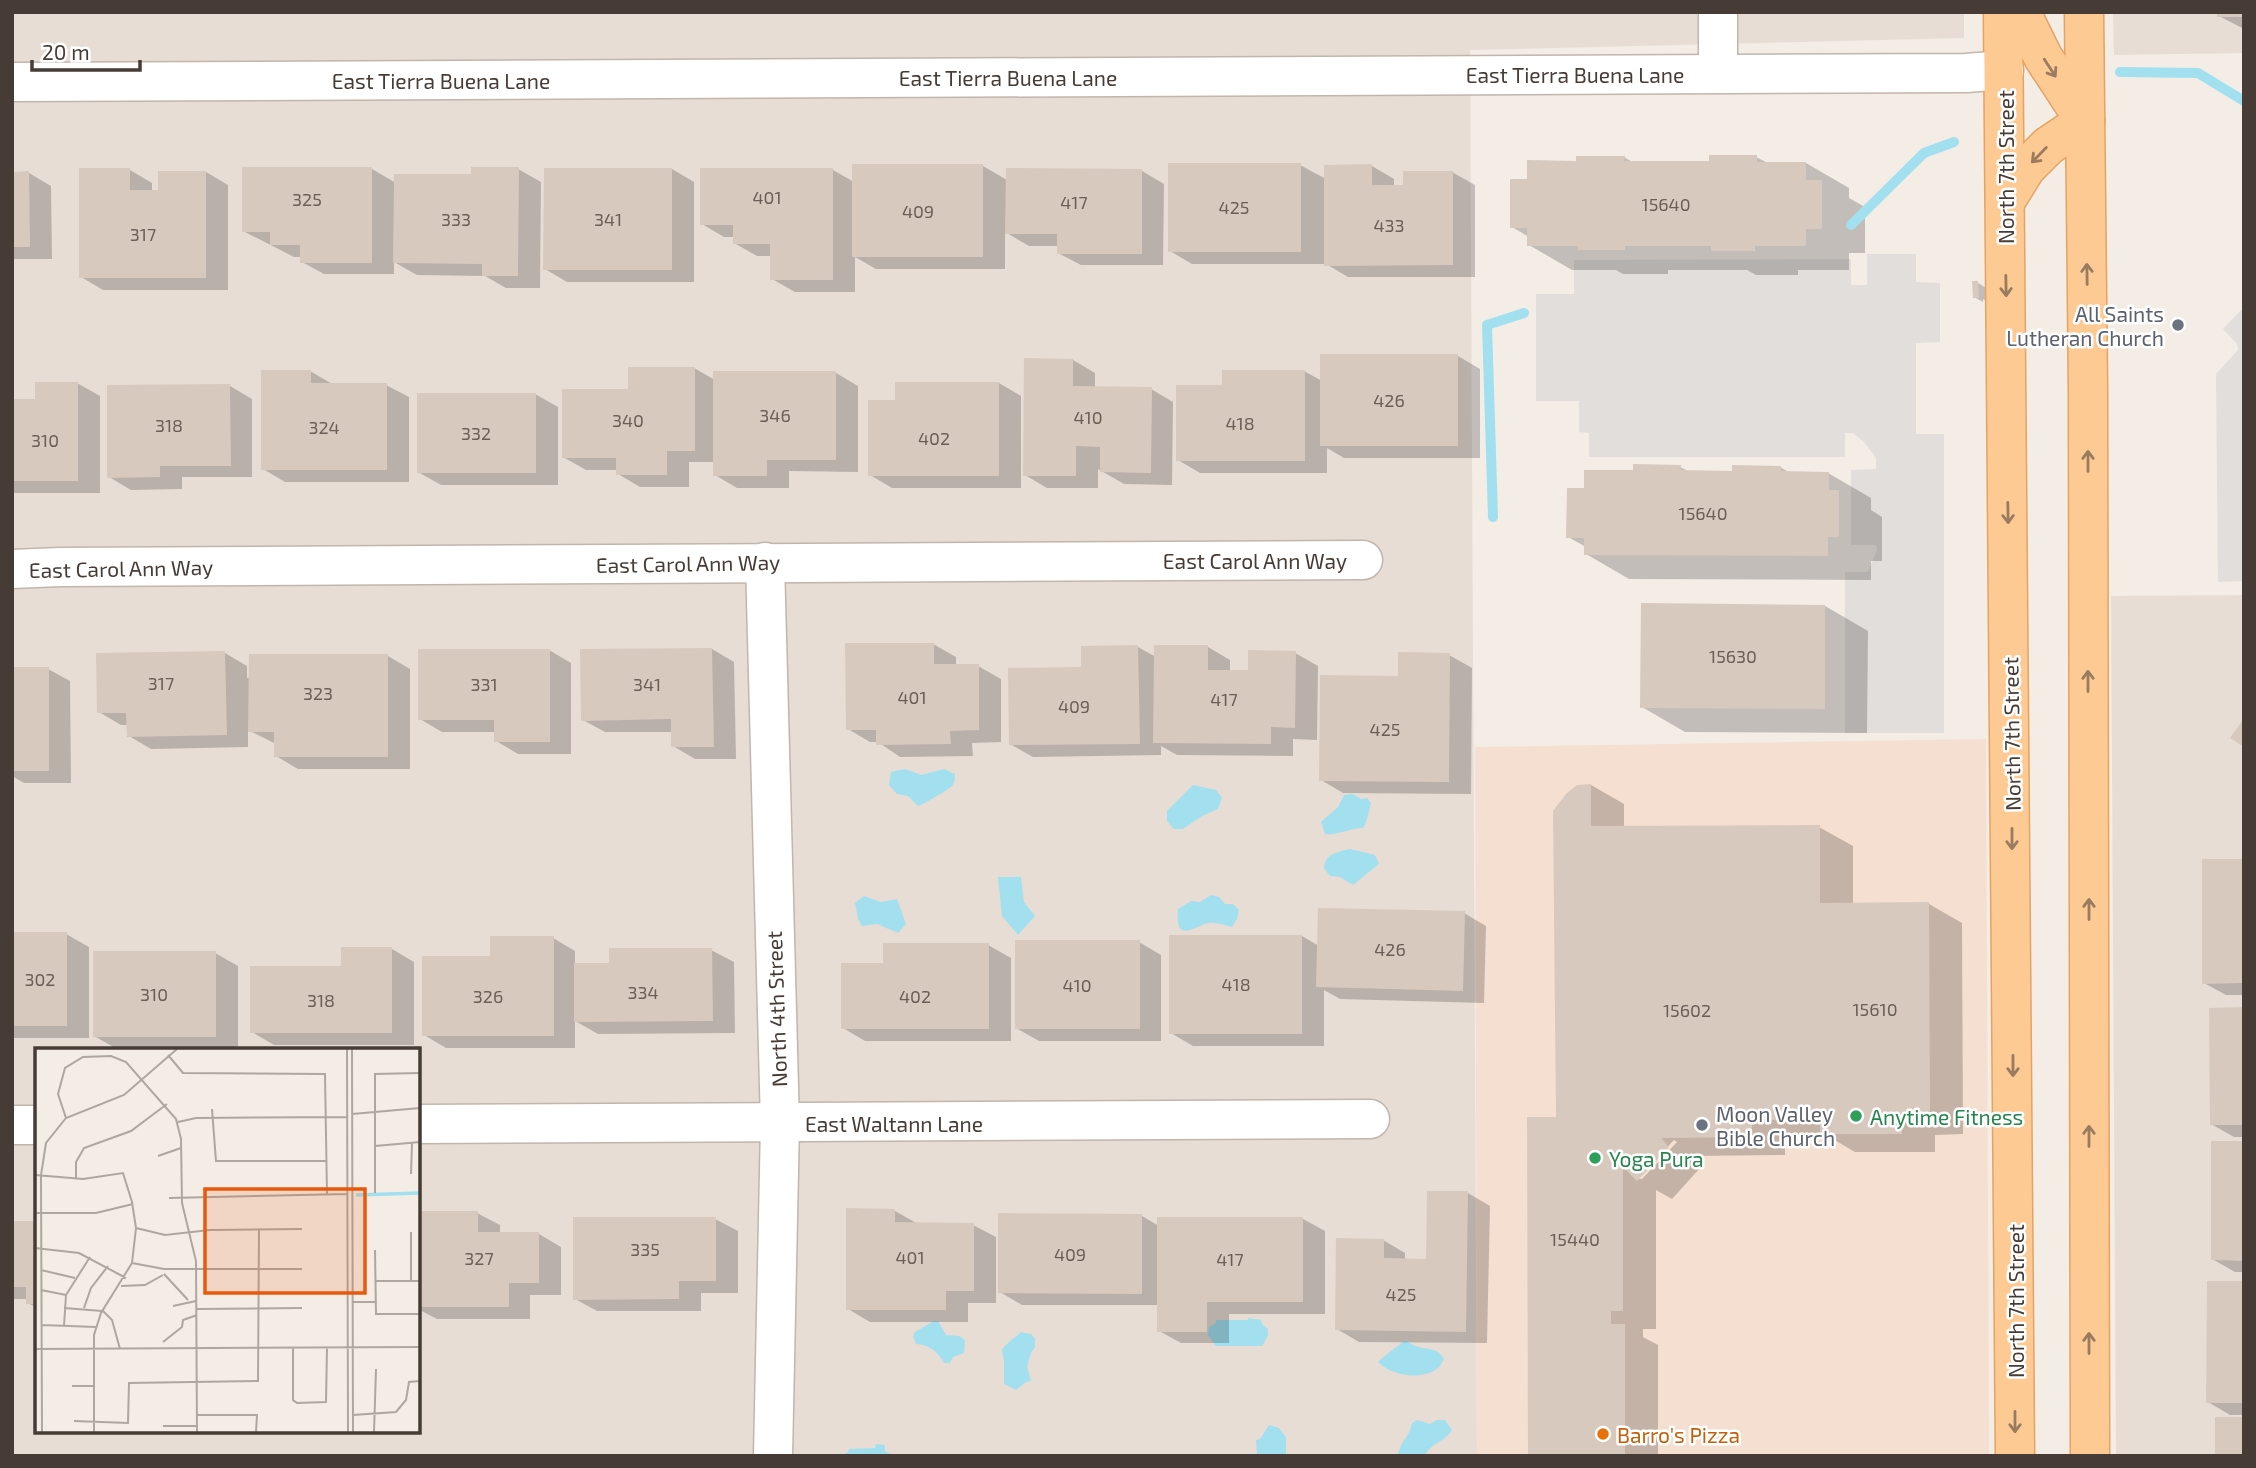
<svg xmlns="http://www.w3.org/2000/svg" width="2256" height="1468" font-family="'Exo 2',sans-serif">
	<rect width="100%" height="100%" fill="#f3ede6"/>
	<g fill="#e7ddd4" fill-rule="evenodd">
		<path d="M12,12H1964V38L1470,50L1477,1456H12ZM37,1050H418V1431H37Z"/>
		<polygon points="2113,12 2244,12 2244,53 2114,55"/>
		<polygon points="2244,595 2244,1456 2116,1456 2111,596"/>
	</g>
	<polygon fill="#f5dfd1" points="1986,739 1989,1456 1477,1456 1475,747"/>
	<g fill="#e1dedb">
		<polygon points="1867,254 1916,254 1916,282 1940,283 1940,342 1916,343 1916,434 1944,434 1944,733 1845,733 1845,572 1868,572 1877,550 1876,545 1851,545 1851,470 1876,469 1876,458 1865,443 1853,433 1845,433 1845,457 1589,457 1589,433 1579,432 1579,401 1536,401 1536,294 1574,294 1574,260 1851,259 1851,285 1867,285"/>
		<polygon points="2244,307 2244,581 2218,582 2216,374 2238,350 2237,344 2223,329"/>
	</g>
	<g fill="#a2e0f0">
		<path d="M905,769L921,775L944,769L955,774C955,779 955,782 952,786C950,789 922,805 918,806L908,796L897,794L889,785L891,772Z"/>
		<polygon points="1193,785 1216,790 1222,798 1218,809 1202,816 1183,829 1174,829 1167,821 1167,811"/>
		<path d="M1353,794L1361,799L1367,798L1371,803C1369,810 1367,823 1363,828C1350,828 1337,836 1325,834L1321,822L1338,807L1344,795Z"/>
		<path d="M1350,849L1375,855L1379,864L1353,885L1340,877L1330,876L1324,868C1325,853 1338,852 1350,849Z"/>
		<polygon points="998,877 1021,877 1024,902 1035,916 1018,935 1002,916"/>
		<path d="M1211,895L1219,897L1225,904H1233L1239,910L1237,919L1232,927C1224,925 1216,922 1209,923C1193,926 1175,945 1178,909L1191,901L1200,902Z"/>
		<polygon points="864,896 881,902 897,899 906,924 898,933 877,924 862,926 858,919 855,903"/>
		<polygon points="1248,1318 1261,1320 1262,1324 1268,1329 1268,1336 1262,1346 1216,1346 1208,1335 1209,1327 1216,1323 1216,1320 1248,1320"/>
		<path d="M934,1321H938L946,1335L959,1336L965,1340L964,1353L953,1357L950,1363H944C937,1351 930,1345 916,1344L913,1336L915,1332Z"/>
		<path d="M1021,1332L1031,1334L1035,1339V1347L1031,1353L1027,1367L1031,1381L1026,1382L1016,1390L1004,1384V1361L1002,1350C1004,1345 1016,1337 1021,1332Z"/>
		<path d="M1404,1341C1409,1342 1412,1345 1416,1346C1428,1351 1437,1346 1444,1359C1435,1383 1393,1378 1378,1362L1381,1359Z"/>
		<path d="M1417,1420L1430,1424L1437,1420H1445L1452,1430C1445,1442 1430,1443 1425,1456H1398C1399,1442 1410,1437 1412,1423Z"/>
		<polygon points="1269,1425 1279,1428 1286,1437 1286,1456 1257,1456 1256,1440 1260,1439"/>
		<polygon points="876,1444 885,1445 885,1451 893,1456 840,1456 848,1452 849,1449 875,1448"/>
	</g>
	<g fill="#0003" fill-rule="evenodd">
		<polygon points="2244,12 2244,29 2219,16"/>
		<polygon points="1624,157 1634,163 1711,163 1756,157 1768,163 1806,163 1849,188 1849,198 1865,207 1865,253 1849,253 1849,270 1798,270 1798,275 1756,275 1747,270 1668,270 1668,274 1623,274 1616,270 1572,270 1529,245 1529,237 1512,227 1529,181 1578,163"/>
		<polygon points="1300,165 1326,179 1372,166 1394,179 1394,186 1405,186 1452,172 1475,185 1475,277 1348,277 1326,264 1192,264 1170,251"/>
		<polygon points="983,166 1007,180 1142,171 1164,184 1163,265 1081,265 1058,253 1058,246 1029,246 1005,232 1005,269 876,269 855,257 855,292 795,292 772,279 772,256 757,256 734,243 734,237 724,237 702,224 833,170 854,182"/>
		<polygon points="372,169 396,183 518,169 541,182 540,288 506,288 485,276 417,275 394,262 394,274 324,274 302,262 302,257 294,257 243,231"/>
		<polygon points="672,169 694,182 694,282 567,282 545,269"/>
		<polygon points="81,170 130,170 152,183 152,192 160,192 206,172 228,185 228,290 103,290 81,277"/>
		<polygon points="12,173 29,173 51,186 52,259 12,259"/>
		<polygon points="1978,283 1988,289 1989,302 1983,299 1983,302 1974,297"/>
		<polygon points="1458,356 1480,369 1480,458 1344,458 1327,448 1327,473 1200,473 1178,460 1224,387 1304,371 1322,381"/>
		<polygon points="1073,360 1095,373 1095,388 1151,389 1173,402 1172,485 1124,484 1098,469 1098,488 1047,488 1025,475"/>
		<polygon points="694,368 715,380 836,373 858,386 858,472 789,471 789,488 737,488 715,475 715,462 689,462 689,487 640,487 618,474 618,470 586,470 563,457 630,391"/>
		<polygon points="310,371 334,385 386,385 409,397 409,482 285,482 263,469"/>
		<polygon points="77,383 100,396 100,493 12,493 12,401 37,401"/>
		<polygon points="897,383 999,383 1021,396 1021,488 892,488 870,475 897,402"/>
		<polygon points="230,386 252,399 252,477 182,477 182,489 131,490 109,477"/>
		<polygon points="535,394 558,407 558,485 441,485 418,472"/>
		<polygon points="1680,467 1690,472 1733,473 1780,467 1790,473 1828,473 1871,498 1871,510 1882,517 1882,561 1871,561 1871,580 1629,579 1586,554 1586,547 1568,537 1586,490 1635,472"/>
		<polygon points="1825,606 1868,631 1867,733 1685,732 1642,707"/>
		<polygon points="933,644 956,657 956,666 978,666 1001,679 1001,742 972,743 973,756 900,757 878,742 870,742 848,729"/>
		<polygon points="1138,647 1156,657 1208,647 1230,660 1230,672 1250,672 1295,653 1318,666 1317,740 1293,739 1293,756 1177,755 1161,746 1161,755 1033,757 1010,744 1083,669"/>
		<polygon points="712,649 734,662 736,759 695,759 673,746 673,732 605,732 583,720"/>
		<polygon points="549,650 571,663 571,754 518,754 496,741 496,732 442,732 420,719"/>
		<polygon points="225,653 247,666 247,678 388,656 410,669 410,769 298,769 276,756 276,744 248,730 248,747 151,749 129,736 128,725 121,725 99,712"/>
		<polygon points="1449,655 1472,668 1471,794 1343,793 1321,780 1400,678"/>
		<polygon points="12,669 48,669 70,681 71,783 24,783 12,776"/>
		<path d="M1591,785L1624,804V828L1819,827L1853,846V904H1929L1962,923L1963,1134L1935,1135V1152H1855L1831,1138H1785V1155L1691,1156L1701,1167L1672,1199L1656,1190V1329H1643V1337L1658,1345V1456H1530L1557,1119ZM1674,1140L1677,1142L1642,1179H1637Z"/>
		<polygon points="2244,861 2244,995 2226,995 2204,983"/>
		<polygon points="1464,913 1486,926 1484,1003 1340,999 1324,990 1324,1046 1193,1046 1171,1033 1302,936 1319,946"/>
		<polygon points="12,934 66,934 89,947 89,1038 12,1038"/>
		<polygon points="553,938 575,951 575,965 611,965 711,950 734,962 735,1033 598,1034 575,1021 575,1048 446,1048 424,1035 492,958"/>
		<polygon points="1139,942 1161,955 1161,1041 1039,1041 1016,1028"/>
		<polygon points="988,945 1011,958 1011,1041 865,1041 843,1028 885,965"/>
		<polygon points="392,949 414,962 414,1045 274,1045 252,1032 343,968"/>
		<polygon points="215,953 238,966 238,1049 117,1049 94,1036"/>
		<polygon points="2244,1009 2244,1137 2234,1137 2211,1124"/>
		<polygon points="2244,1143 2244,1272 2235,1272 2212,1259"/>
		<polygon points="1468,1193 1490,1206 1487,1343 1359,1342 1337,1329 1383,1240 1405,1253 1405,1261 1428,1261"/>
		<polygon points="895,1211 918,1224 973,1225 996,1237 996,1303 968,1303 968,1322 870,1322 848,1309"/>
		<polygon points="418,1213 477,1213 500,1225 500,1234 539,1234 561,1247 561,1295 530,1295 530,1319 437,1319 418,1309"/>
		<polygon points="1142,1216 1159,1226 1303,1219 1325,1231 1325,1314 1229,1314 1229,1343 1181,1343 1159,1331 1159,1305 1022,1305 1000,1292"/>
		<polygon points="715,1219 738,1231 738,1293 701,1293 701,1311 597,1311 575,1299"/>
		<polygon points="12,1223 37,1223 37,1308 28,1303 28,1299 12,1299"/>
		<polygon points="2244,1283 2244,1415 2230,1415 2208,1402"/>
	</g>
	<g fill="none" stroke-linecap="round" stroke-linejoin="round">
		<g stroke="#a2e0f0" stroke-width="10">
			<polyline points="2120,72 2198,73 2244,101"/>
			<polyline points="1851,225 1924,153 1954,142"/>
			<polyline points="1493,517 1487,325 1524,313"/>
		</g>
	</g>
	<g fill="#d8c9be">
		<rect x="2217" y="12" width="27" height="5"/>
		<polygon points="1709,155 1757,155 1757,162 1806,162 1806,180 1822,180 1822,229 1806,229 1806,246 1755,246 1755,251 1711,251 1711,246 1625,246 1625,250 1578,250 1578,246 1527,246 1527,228 1510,228 1510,179 1527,179 1527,160 1576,161 1576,156 1625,156 1624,161 1709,161"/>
		<rect x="1168" y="163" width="133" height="89"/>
		<rect x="852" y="164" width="131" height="93"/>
		<polygon points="1372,164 1372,185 1403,185 1403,171 1453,171 1453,265 1324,266 1324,165"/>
		<polygon points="242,167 372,167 372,263 300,263 300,245 270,245 270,232 242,232"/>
		<polygon points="471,167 519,167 518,276 482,276 482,264 393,263 394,174 471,174"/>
		<polygon points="79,168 130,168 130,190 158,190 158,171 206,171 206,278 79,278"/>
		<polygon points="544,168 672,168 672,270 543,270"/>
		<polygon points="700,168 833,168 833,280 770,280 770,244 733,244 733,225 700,225"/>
		<polygon points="1006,168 1142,169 1142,254 1057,254 1057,234 1005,234"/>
		<polygon points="29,171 30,247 12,247 12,172"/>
		<polygon points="1972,281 1978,281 1979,298 1973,298"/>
		<rect x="1320" y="354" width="138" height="92"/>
		<polygon points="1024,358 1073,359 1073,386 1152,387 1151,473 1100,472 1100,447 1076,446 1076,476 1023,476"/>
		<polygon points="628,367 695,367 695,451 667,451 667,475 616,475 616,458 562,458 562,389 628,389"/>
		<polygon points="261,370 311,370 311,383 387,383 387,470 261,470"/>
		<polygon points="1222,370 1305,370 1305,461 1176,461 1176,385 1222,385"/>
		<polygon points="713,371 836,371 836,460 767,460 767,476 713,476"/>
		<polygon points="35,382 78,382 78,481 12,481 12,399 35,399"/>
		<polygon points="895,382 999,382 999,476 868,476 868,400 895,400"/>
		<polygon points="230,384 231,466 160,466 160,477 107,478 107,385"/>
		<rect x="417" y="393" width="119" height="80"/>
		<polygon points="1633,464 1681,465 1681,470 1732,471 1732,465 1781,466 1781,471 1829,472 1829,490 1839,490 1839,537 1828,537 1828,556 1584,555 1584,538 1566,538 1567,488 1584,488 1584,470 1633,470"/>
		<polygon points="1641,603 1825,605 1825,709 1640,708"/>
		<polygon points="845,643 934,643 934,664 979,664 979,730 950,731 951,744 876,745 876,730 846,730"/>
		<polygon points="1138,645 1140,744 1009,745 1008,668 1081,667 1081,646"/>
		<polygon points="1154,645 1208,645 1208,670 1248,670 1248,650 1296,651 1295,728 1271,727 1271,744 1153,743"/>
		<polygon points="712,648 714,747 671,747 671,719 581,721 580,649"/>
		<polygon points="418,649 550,649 550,742 494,742 494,720 418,720"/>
		<polygon points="225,651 227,735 127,737 126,713 97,713 96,653"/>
		<polygon points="1398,652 1450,653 1449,782 1319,781 1320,675 1398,676"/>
		<polygon points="249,654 388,654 388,757 274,757 274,732 248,732"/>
		<rect x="12" y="667" width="37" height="104"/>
		<polygon points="2244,718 2244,747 2230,738"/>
		<polygon points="1591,784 1591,826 1820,825 1820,903 1929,902 1930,1116 1902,1116 1902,1134 1820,1134 1820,1120 1752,1120 1752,1137 1661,1138 1669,1147 1637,1181 1623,1167 1623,1311 1611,1311 1611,1324 1625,1324 1625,1456 1528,1456 1527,1117 1556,1117 1553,811 1566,794 1577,785"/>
		<polygon points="2202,859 2244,859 2244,983 2202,984"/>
		<polygon points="1318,908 1465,911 1463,991 1316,987"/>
		<rect x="12" y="932" width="55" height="94"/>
		<rect x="1169" y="935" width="133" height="99"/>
		<polygon points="490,936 554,936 554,1036 422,1036 422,956 490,956"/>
		<rect x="1015" y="940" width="125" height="89"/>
		<polygon points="883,943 989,943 989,1029 841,1029 841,963 883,963"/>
		<polygon points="341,947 392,947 392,1033 250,1033 250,966 341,966"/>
		<polygon points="609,948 712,948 713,1021 574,1022 574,963 609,963"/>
		<rect x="93" y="951" width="123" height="86"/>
		<polygon points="2244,1007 2244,1125 2210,1125 2209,1008"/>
		<polygon points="2211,1141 2244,1141 2244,1261 2211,1260"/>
		<polygon points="1427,1191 1468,1191 1466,1332 1335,1330 1336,1238 1384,1239 1384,1258 1426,1259"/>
		<polygon points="846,1208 895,1209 895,1222 974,1223 974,1291 946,1291 946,1310 846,1310"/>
		<polygon points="418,1211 478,1211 478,1232 539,1232 539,1283 509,1283 509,1307 418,1307"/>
		<polygon points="998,1213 1142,1214 1142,1294 998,1293"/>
		<polygon points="573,1217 716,1217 716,1281 679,1281 679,1299 573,1300"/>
		<polygon points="1157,1217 1303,1217 1303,1302 1207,1302 1207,1332 1157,1332"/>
		<polygon points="12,1221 37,1221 37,1304 26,1304 26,1287 12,1287"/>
		<polygon points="2207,1281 2244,1281 2244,1403 2206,1403"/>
		<rect x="2215" y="1417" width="29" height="39"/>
	</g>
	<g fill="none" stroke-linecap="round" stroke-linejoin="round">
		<defs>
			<g id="minor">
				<polyline points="1718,12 1718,73"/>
				<polyline points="12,82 1966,73 2004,70"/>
				<polyline points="765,562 780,1124 773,1456"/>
				<polyline points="12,569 60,567 1363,560"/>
				<polyline points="418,1124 1370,1119"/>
				<polyline points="12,1125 37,1125"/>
			</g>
			<g id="major">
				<polyline points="2003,12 2015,1456"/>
				<polyline points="2021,12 2043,57 2085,121"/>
				<polyline points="2084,12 2088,391 2090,1456"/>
				<polyline points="2005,202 2026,168 2048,146 2085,121"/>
			</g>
		</defs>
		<use href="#minor" stroke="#c2b5ac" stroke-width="41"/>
		<use href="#major" stroke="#e4a363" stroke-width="41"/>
		<use href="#minor" stroke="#fff" stroke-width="38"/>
		<use href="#major" stroke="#feca94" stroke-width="38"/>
	</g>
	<defs><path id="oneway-shaft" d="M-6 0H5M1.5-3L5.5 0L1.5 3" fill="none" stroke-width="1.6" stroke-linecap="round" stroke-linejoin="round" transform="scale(1.75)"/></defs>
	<g stroke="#997c60">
		<use href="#oneway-shaft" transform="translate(2050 68) rotate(57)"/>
		<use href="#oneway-shaft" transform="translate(2039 155) rotate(134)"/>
		<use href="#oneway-shaft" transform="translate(2087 274) rotate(-91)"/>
		<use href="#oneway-shaft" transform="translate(2006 286) rotate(89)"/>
		<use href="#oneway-shaft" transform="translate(2088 461) rotate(-90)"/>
		<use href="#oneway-shaft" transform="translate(2008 513) rotate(89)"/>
		<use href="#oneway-shaft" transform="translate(2088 681) rotate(-90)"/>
		<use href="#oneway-shaft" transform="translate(2012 839) rotate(90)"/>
		<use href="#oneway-shaft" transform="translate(2089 909) rotate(-90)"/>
		<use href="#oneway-shaft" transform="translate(2013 1066) rotate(90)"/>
		<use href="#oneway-shaft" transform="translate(2089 1136) rotate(-90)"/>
		<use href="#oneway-shaft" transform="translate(2089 1343) rotate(-90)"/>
		<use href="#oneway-shaft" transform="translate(2015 1422) rotate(90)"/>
	</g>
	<g fill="#6b7280" stroke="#fff" stroke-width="2.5">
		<circle cx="2178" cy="325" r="7"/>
		<circle cx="1702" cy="1125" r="7"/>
	</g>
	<g fill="#2e9e5b" stroke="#fff" stroke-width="2.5">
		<circle cx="1856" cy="1116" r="7"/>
		<circle cx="1595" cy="1158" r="7"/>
	</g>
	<circle fill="#e8710a" stroke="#fff" stroke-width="2.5" cx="1603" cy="1434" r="7"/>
	<g text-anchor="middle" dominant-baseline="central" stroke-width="5" stroke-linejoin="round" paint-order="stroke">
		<g font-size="18" fill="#6a5f57">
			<text x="767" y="197">401</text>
			<text x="307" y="199">325</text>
			<text x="1074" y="202">417</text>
			<text x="1666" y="204">15640</text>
			<text x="1234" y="207">425</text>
			<text x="918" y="211">409</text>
			<text x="456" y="219">333</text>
			<text x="608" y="219">341</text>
			<text x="1389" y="225">433</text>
			<text x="143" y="234">317</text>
			<text x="1389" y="400">426</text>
			<text x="775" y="415">346</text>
			<text x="1088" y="417">410</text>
			<text x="628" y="420">340</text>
			<text x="1240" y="423">418</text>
			<text x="169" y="425">318</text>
			<text x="324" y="427">324</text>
			<text x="476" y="433">332</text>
			<text x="934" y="438">402</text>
			<text x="45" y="440">310</text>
			<text x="1703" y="513">15640</text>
			<text x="1733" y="656">15630</text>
			<text x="161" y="683">317</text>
			<text x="484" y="684">331</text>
			<text x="647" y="684">341</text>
			<text x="318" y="693">323</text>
			<text x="912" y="697">401</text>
			<text x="1224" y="699">417</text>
			<text x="1074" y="706">409</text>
			<text x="1385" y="729">425</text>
			<text x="1390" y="949">426</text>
			<text x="40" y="979">302</text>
			<text x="1236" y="984">418</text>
			<text x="1077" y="985">410</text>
			<text x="643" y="992">334</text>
			<text x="154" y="994">310</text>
			<text x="488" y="996">326</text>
			<text x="915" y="996">402</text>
			<text x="321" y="1000">318</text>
			<text x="1875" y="1009">15610</text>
			<text x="1687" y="1010">15602</text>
			<text x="1575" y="1239">15440</text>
			<text x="645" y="1249">335</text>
			<text x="1070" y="1254">409</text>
			<text x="910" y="1257">401</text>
			<text x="479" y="1258">327</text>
			<text x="1230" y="1259">417</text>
			<text x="1401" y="1294">425</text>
		</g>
		<g font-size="21" fill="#463c35" stroke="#fff">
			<text x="1575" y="74">East Tierra Buena Lane</text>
			<text x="1008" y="77">East Tierra Buena Lane</text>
			<text x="441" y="80">East Tierra Buena Lane</text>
			<text transform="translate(2005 167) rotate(-90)">North 7th Street</text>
			<text x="1255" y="560">East Carol Ann Way</text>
			<text transform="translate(688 563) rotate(-1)">East Carol Ann Way</text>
			<text transform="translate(121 568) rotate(-1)">East Carol Ann Way</text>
			<text transform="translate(2011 734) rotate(-91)">North 7th Street</text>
			<text transform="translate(776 1009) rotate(-92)">North 4th Street</text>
			<text x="894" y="1123">East Waltann Lane</text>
			<text transform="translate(2015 1301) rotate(-90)">North 7th Street</text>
		</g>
		<g font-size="21" fill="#5b616d" stroke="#fff" text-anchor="end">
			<text x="2164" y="313">All Saints<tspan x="2164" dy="24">Lutheran Church</tspan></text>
			<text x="1716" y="1113" text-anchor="start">Moon Valley<tspan x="1716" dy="24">Bible Church</tspan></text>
		</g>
		<g font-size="21" fill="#27864d" stroke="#fff" text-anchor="start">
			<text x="1870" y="1116">Anytime Fitness</text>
			<text x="1609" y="1158">Yoga Pura</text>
		</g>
		<g font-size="21" fill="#c56008" stroke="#fff" text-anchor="start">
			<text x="1617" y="1434">Barro's Pizza</text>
		</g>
	</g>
	<g transform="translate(35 1048)">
		<rect width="385" height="385" fill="#f3ede6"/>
		<path fill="none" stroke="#a2e0f0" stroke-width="3.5" d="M321,147L385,145"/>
		<path fill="none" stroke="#aea69f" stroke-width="2" d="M312,1L313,384M317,1L318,384M133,7L148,25L290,26L292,147M177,61L181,113H292M317,66L385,60M31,70L23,46L30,20L48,9L76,8L91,14L141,71L146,91L147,155L161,213L162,384M143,74L161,70L312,69M340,98L385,94M123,108L146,100M376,126L377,95M0,127L48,131L88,125L97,154L101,180L97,215L66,265L59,287V384M41,131V114L49,100L96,83L132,56M340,145V26L385,25M134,150L312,146M0,165H61L98,156M101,180L130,187L175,182L267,181M376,184V233M0,200L44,205L91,230M340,202L341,266H385M97,215L129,221H267M6,222L40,230M129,226L153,252M340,233H385M86,238L110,237L128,227M6,242L31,247M318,254H340M138,258L161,253M29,260L67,263M49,260L56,240L73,218M162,261L267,260M68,263L77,272L85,301M7,277L61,279M29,278L31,247L55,209M128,294L147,279L148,272L162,267M258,300V352L262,355L291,354L292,300M0,301L385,299M37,338H59M162,367H222L221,384M318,367L361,364L371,352L374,334L385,333M39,373L93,375L94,335L223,333L224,181M128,378H162M7,384L6,127L11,95L31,70L89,47L142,1M339,384L341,321"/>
		<path fill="#e8590c" fill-opacity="0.15" stroke="#e8590c" stroke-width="3.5" d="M170,141H330V245H170Z"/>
		<rect width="385" height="385" fill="none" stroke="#463c35" stroke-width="3.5"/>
	</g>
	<rect width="2256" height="1468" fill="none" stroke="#463c35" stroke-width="28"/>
	<path d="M32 60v10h108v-10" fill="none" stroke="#463c35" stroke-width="3.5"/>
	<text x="42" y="60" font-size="21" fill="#463c35" stroke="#ffffff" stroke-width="5" paint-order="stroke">20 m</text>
</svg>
